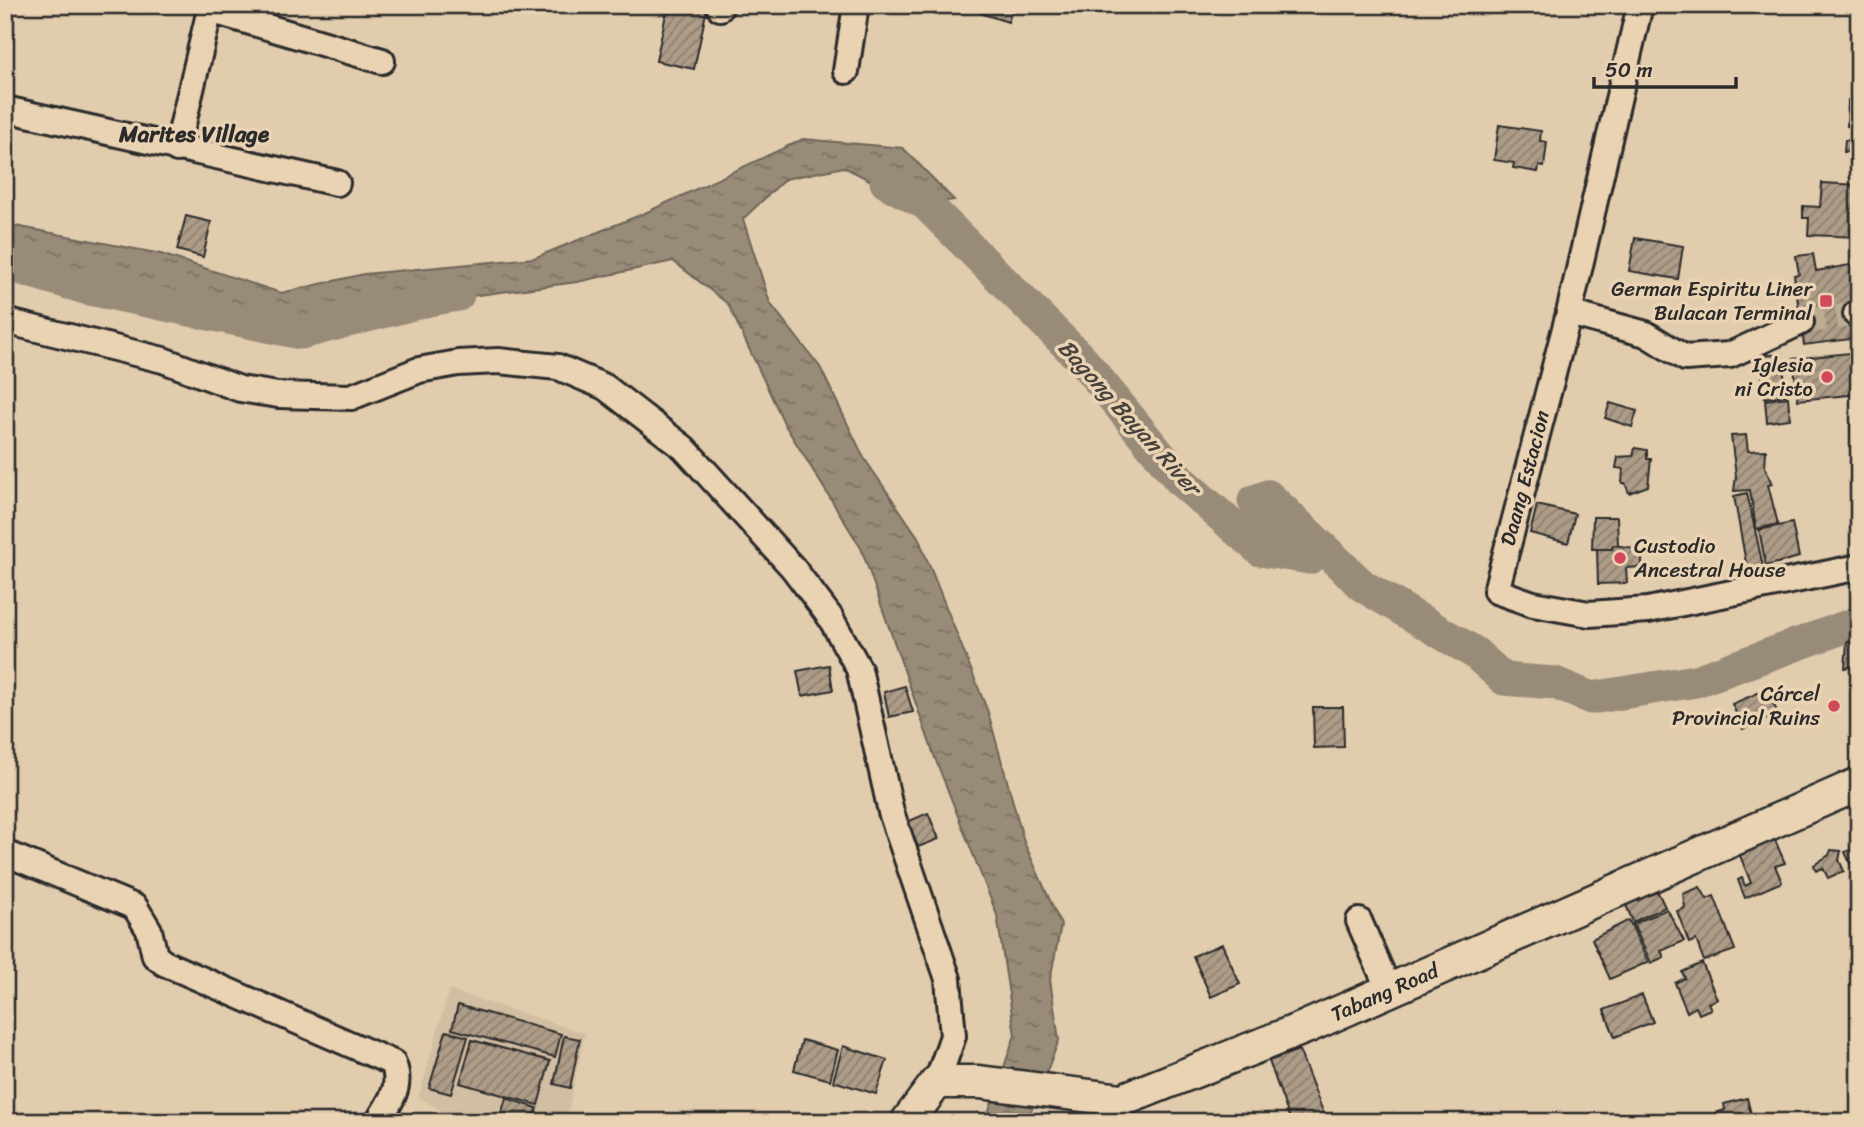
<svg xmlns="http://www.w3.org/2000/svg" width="1864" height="1127" font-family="Sriracha,sans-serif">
	<defs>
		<pattern id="water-ripples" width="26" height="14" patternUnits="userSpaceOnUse" patternTransform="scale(1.75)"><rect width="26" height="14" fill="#988b78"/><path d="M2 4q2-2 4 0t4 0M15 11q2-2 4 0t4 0" fill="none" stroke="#7c7263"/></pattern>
		<pattern id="building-hatch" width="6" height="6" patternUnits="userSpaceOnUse" patternTransform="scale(1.75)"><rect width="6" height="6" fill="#ad9c87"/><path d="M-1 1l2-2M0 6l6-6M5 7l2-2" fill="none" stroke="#8d7f6f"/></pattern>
	</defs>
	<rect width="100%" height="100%" fill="#e2ccae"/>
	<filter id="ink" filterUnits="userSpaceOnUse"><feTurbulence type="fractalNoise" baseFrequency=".0143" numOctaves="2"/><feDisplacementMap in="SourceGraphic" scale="14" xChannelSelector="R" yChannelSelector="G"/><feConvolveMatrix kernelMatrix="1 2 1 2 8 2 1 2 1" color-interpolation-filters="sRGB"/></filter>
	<g filter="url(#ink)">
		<polygon fill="#d2bea2" points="449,990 585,1033 567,1116 563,1122 458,1122 419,1097"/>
		<polygon fill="url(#water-ripples)" stroke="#6c6559" stroke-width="2" points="803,139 903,148 954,200 918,205 844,167 785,179 743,219 770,303 820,367 864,458 918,537 988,712 1024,842 1061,925 1050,980 1059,1040 1027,1122 985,1122 1015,1035 997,915 935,758 861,548 785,425 728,304 673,261 577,282 396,306 266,332 192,301 85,291 5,259 5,224 161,254 281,293 364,274 534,258 645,213"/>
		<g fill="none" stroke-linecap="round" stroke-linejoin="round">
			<g stroke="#988b78" stroke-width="33">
				<polyline points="886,182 926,204 1083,361 1181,481 1260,550 1309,558 1254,501 1268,496 1363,586 1475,653 1504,679 1555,683 1591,698 1696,681 1859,622"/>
				<polyline points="5,264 85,288 301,333 429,300 458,295"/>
			</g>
		</g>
		<g fill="url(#building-hatch)" stroke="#2b2b2b" stroke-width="2">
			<polygon points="668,5 707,8 694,69 656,61"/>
			<polygon points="982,5 1014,5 1008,22 980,13"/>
			<polygon points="1848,100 1859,101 1859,127 1847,126"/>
			<polygon points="1499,125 1541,131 1540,141 1547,142 1544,167 1539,166 1538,172 1513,168 1514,163 1494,160"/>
			<polygon points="1845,140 1859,141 1859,153 1844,152"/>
			<polygon points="1822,183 1859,185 1859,237 1808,235 1809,218 1803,218 1803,206 1820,207"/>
			<polygon points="186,216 211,222 203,257 177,250"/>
			<polygon points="1635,238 1683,246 1678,279 1629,271"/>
			<polygon points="1813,254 1816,271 1850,265 1859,267 1859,287 1852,286 1859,338 1804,345 1794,275 1799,274 1796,256"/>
			<polygon points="1859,352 1859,394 1798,400 1793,359"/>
			<polygon points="1782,354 1786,395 1765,398 1760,356"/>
			<polygon points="1788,397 1790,419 1767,422 1765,400"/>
			<polygon points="1610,403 1637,411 1632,427 1605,418"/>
			<polygon points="1851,424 1859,424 1859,441 1852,441"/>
			<polygon points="1746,435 1748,451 1766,450 1765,467 1772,484 1768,485 1778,524 1756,529 1750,490 1734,491 1736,476 1731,436"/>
			<polygon points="1635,448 1647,450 1647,459 1651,459 1648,486 1629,493 1625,483 1622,483 1623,469 1616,468 1618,457 1633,456"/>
			<polygon points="1747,493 1764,571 1748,574 1734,496"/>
			<polygon points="1537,505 1575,514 1568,543 1530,533"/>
			<polygon points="1593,517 1617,517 1618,545 1613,545 1612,549 1592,549"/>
			<polygon points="1792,523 1799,557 1766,566 1759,530"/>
			<polygon points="1613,545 1642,549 1642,567 1626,568 1627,583 1598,584 1597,549 1612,549"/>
			<polygon points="1859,641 1859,649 1856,650 1858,665 1845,668 1847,642"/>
			<polygon points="829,665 833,690 802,696 797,671"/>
			<polygon points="905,686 913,712 889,717 884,692"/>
			<polygon points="1767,689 1778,714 1743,729 1732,704"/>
			<polygon points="1313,707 1343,707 1344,747 1314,748"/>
			<polygon points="928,813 939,839 918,847 907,822"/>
			<polygon points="1774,838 1785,863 1775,866 1782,882 1745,898 1738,880 1742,878 1745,886 1751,883 1739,853"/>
			<polygon points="1859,846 1859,875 1856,876 1845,852"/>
			<polygon points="1831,850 1841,851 1839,860 1844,871 1828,878 1823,868 1816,871 1814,865 1829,855"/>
			<polygon points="1654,884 1665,907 1633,922 1623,898"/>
			<polygon points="1700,887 1707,899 1714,896 1735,950 1704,961 1696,940 1689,943 1677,911 1685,908 1683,894"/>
			<polygon points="1667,909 1684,941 1661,951 1664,957 1651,963 1633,924"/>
			<polygon points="1629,920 1648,962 1610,979 1592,939"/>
			<polygon points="1222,944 1240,984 1211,997 1193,956"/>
			<polygon points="1702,963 1717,999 1708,1003 1711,1009 1699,1014 1696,1007 1687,1012 1675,983 1685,978 1682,972"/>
			<polygon points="1642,995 1653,1022 1615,1037 1604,1010"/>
			<polygon points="458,1005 561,1034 555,1057 452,1029"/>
			<polygon points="446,1031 468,1037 451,1094 429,1088"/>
			<polygon points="564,1036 580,1039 570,1088 554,1084"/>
			<polygon points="472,1040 550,1061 538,1105 460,1083"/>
			<polygon points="802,1040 838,1050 830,1080 794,1070"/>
			<polygon points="843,1046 887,1060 876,1094 833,1081"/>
			<polygon points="1299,1050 1327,1122 1291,1122 1269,1061"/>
			<polygon points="506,1098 537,1108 533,1122 499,1122"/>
			<polygon points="1747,1098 1753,1122 1717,1122 1715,1113 1725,1110 1724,1104"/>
		</g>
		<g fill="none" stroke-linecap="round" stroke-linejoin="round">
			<polyline stroke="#bdac94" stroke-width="24" stroke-dasharray="24 12" stroke-linecap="butt" points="1801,322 1856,314"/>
			<defs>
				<g id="minor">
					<polyline points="1640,5 1569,313 1496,591 1533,604 1589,614 1648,610 1859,567"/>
					<polyline points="720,8 721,5"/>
					<polyline points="210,10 382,61"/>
					<polyline points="846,71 856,5"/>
					<polyline points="5,109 337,183"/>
					<polyline points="177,149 211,5"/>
					<polyline points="1569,313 1646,334 1685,358 1730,355 1801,322"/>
					<polyline points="1856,314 1859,314"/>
					<polyline points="5,321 163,360 240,389 278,395 351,397 419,370 458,363 498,361 558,367 605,387 684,448 793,568 830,617 859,669 891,812 948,979 953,1036 937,1082"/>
					<path d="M5,853L135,907L149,930L155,956L164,963L393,1063C403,1087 390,1101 378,1122"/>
					<polyline points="1359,921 1389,990"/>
					<polyline points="1110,1122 1122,1100"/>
				</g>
				<g id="major">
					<path id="s1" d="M907,1122L937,1082H979L1122,1100L1306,1027L1859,784"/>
				</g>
			</defs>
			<use href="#minor" stroke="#2b2b2b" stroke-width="30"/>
			<use href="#major" stroke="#2b2b2b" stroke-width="37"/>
			<use href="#minor" stroke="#ead3b3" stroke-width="24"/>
			<use href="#major" stroke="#ead3b3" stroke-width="32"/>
		</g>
	</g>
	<g fill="#d1495b" stroke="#ead3b3" stroke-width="2.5">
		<rect x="1819" y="294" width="14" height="14" rx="3.5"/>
		<circle cx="1827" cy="377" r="7"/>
		<circle cx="1620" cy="558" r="7"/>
		<circle cx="1834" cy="706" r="7"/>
	</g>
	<g text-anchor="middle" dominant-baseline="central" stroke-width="7" stroke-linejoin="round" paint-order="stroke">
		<g font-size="21" fill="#2b2b2b" stroke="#ead3b3" text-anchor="end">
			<text x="1812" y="289">German Espiritu Liner<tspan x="1812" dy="24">Bulacan Terminal</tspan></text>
			<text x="1813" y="365">Iglesia<tspan x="1813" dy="24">ni Cristo</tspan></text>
			<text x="1634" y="546" text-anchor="start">Custodio<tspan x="1634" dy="24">Ancestral House</tspan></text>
			<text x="1820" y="694">Cárcel<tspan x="1820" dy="24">Provincial Ruins</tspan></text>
		</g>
		<g font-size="21" fill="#2b2b2b" stroke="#ead3b3">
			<text transform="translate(1525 478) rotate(-75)">Daang Estacion</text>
			<text stroke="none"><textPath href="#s1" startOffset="520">Tabang Road</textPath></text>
		</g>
		<g font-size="23" font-weight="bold" fill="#2b2b2b" stroke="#ead3b3">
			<text x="194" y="134">Marites Village</text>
		</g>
		<g font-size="23" font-style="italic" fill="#46433e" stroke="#ead3b3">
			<text transform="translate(1129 417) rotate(48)">Bagong Bayan River</text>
		</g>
	</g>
	<rect width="1864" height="1127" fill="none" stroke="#ead3b3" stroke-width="28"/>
	<rect x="14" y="14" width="1836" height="1099" fill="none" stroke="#2b2b2b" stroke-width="2.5" filter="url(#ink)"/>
	<path d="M1594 77v10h142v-10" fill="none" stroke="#2b2b2b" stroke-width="3.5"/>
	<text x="1605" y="77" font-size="21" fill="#2b2b2b" stroke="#ead3b3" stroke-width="5" paint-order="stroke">50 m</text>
</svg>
